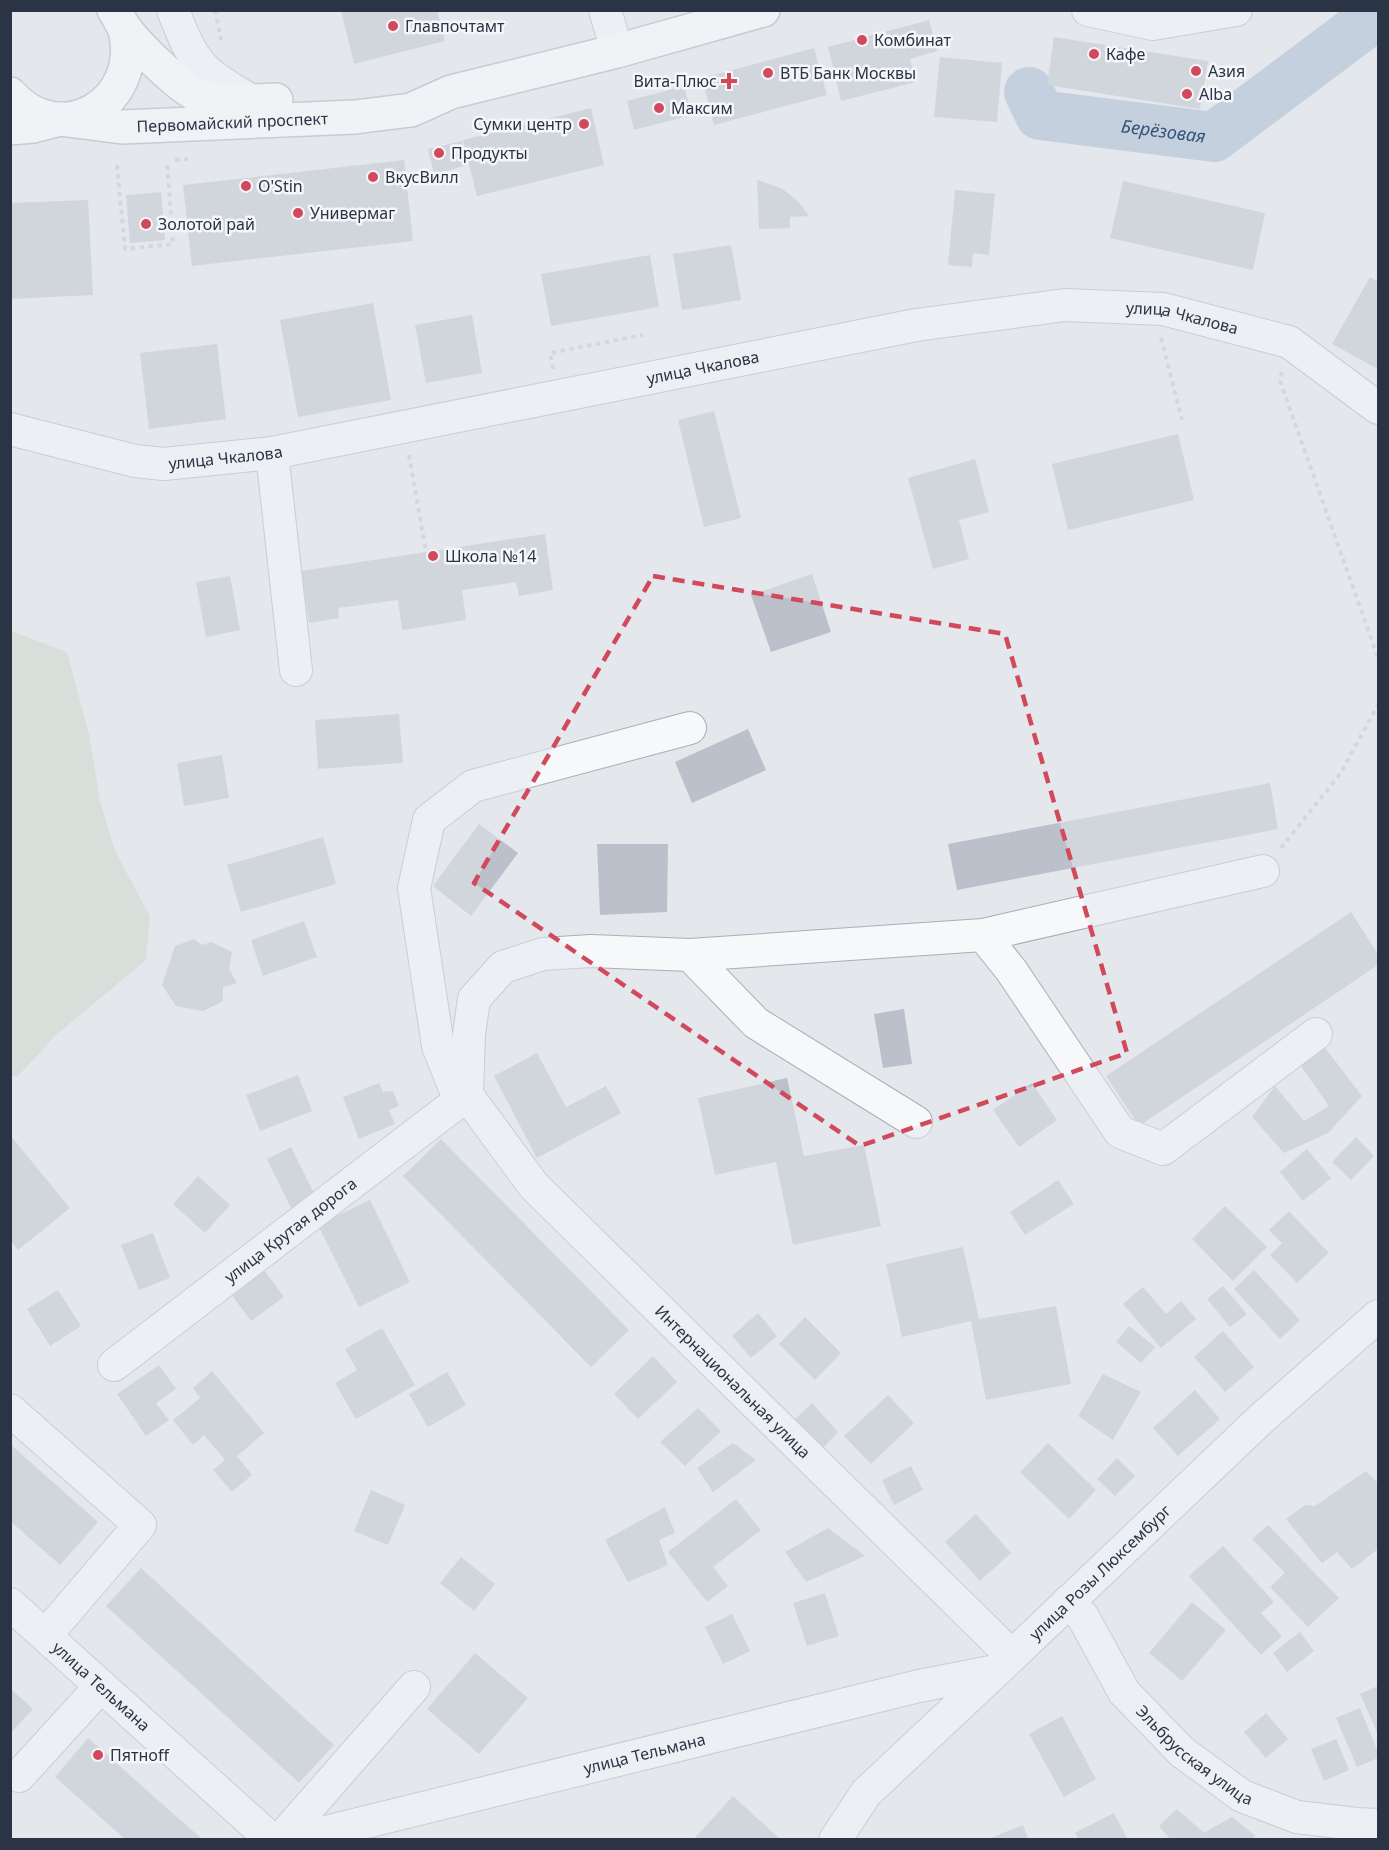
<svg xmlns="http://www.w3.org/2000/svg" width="1389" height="1850" font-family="'Noto Sans',sans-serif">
	<rect width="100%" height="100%" fill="#e4e7ec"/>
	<polygon fill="#c9d6c5" points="14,632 67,652 89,734 100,801 115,851 150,916 146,960 57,1034 18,1076 11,1076 10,634"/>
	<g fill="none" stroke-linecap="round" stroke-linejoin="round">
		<path stroke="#9fb4cc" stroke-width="50" id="s1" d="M1029,92L1040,115L1214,137L1378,14"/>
	</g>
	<g fill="#bbc0ca">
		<polygon points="341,10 437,10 445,41 354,64"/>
		<polygon points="929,20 937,51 910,59 916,82 841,101 828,47"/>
		<polygon points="1054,37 1208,61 1200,109 1047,85"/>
		<polygon points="814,48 827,95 714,125 702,78"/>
		<polygon points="940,57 1002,63 997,122 934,117"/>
		<polygon points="684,86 692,115 634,130 627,101"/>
		<polygon points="591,108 604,165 477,196 463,140"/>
		<polygon points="462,141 468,165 434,174 428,149"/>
		<polygon points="404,160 413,241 192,266 183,185"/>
		<polygon points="757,180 781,188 797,200 809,216 790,217 790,228 759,229"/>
		<polygon points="1123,181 1265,213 1253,270 1110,238"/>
		<polygon points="955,190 995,194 989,255 973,253 972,267 948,265"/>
		<polygon points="161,192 165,240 130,243 126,195"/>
		<polygon points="88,200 93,295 10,299 10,203"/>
		<polygon points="731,245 741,300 682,310 673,254"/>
		<polygon points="650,255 659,307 551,326 541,274"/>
		<polygon points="1370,277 1378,282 1378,369 1332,344"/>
		<polygon points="373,303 391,400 298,417 280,320"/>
		<polygon points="472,315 482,373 426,383 415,325"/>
		<polygon points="217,344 226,419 149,429 140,353"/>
		<polygon points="714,411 741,518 704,527 678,420"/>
		<polygon points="1178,434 1194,500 1068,530 1052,464"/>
		<polygon points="975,459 989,512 959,520 969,559 933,569 908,478"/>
		<polygon points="545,534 553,590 519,596 516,582 462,590 466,620 402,630 398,600 338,608 339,618 309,623 301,571"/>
		<polygon points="812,574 831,632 771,652 751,595"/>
		<polygon points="230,576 240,630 206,637 196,582"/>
		<polygon points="399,714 403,763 318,769 315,720"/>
		<polygon points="748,729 766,770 692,803 675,762"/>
		<polygon points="222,755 229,798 184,806 177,763"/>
		<polygon points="1270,783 1278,829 957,890 948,844"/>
		<polygon points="479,824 518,853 471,916 433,886"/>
		<polygon points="323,837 336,884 241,912 227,865"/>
		<polygon points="597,844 668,844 667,912 600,915"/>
		<polygon points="1351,912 1378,954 1378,965 1139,1126 1106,1076"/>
		<polygon points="304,921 317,957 263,976 251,940"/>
		<polygon points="194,939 202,945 211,942 232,952 229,969 237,983 223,987 223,1001 203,1011 176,1006 162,985 175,946"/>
		<polygon points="904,1009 912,1064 883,1068 874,1014"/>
		<polygon points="1323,1045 1362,1096 1328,1133 1284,1153 1252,1117 1275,1086 1304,1121 1329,1106 1300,1065"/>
		<polygon points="537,1053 566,1107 606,1086 621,1113 537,1158 494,1076"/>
		<polygon points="298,1075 312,1111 260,1131 246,1095"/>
		<polygon points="787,1078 804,1156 864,1145 881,1226 793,1245 776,1162 715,1175 698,1098"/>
		<polygon points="379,1083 383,1092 393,1091 399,1106 389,1110 395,1124 359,1139 343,1097"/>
		<polygon points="1032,1083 1057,1120 1019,1147 993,1110"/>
		<polygon points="10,1135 70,1208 18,1250 10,1240"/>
		<polygon points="1356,1137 1374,1156 1351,1180 1332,1162"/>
		<polygon points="441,1139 629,1330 591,1367 403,1176"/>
		<polygon points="291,1147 316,1197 292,1210 267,1159"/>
		<polygon points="1307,1149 1331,1178 1303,1201 1280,1172"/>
		<polygon points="198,1176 230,1205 205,1233 173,1204"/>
		<polygon points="1058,1180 1074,1204 1025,1235 1010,1212"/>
		<polygon points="370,1200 410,1282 359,1307 318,1225"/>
		<polygon points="1225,1206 1267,1247 1233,1281 1192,1239"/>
		<polygon points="1289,1211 1329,1253 1297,1283 1270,1255 1282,1243 1269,1230"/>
		<polygon points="153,1233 170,1278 139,1290 121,1245"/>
		<polygon points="963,1247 979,1319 1056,1306 1071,1384 986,1400 971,1321 902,1337 886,1264"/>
		<polygon points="261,1266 284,1297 251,1321 228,1290"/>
		<polygon points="1254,1270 1300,1320 1280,1339 1234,1289"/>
		<polygon points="1223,1286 1247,1314 1230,1327 1207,1299"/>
		<polygon points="1143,1287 1166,1314 1181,1301 1196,1319 1161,1348 1123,1304"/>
		<polygon points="58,1290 81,1326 50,1346 27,1309"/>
		<polygon points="758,1313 777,1336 751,1358 732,1336"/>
		<polygon points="805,1317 841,1353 815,1380 779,1344"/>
		<polygon points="1129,1326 1155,1347 1141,1363 1116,1342"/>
		<polygon points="382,1328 415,1385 356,1419 335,1383 357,1370 345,1349"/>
		<polygon points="1223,1331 1254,1367 1225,1392 1194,1357"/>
		<polygon points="653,1356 677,1382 638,1419 614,1394"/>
		<polygon points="159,1365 176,1389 156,1403 169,1420 146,1436 117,1394"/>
		<polygon points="212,1371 264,1433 237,1456 252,1475 232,1492 213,1470 225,1460 204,1435 193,1445 173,1420 200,1398 193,1388"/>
		<polygon points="447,1372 466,1405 428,1427 409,1394"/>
		<polygon points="1103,1374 1141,1392 1113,1440 1078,1416"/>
		<polygon points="1195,1390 1220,1419 1178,1456 1153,1428"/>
		<polygon points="888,1395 914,1423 871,1464 844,1436"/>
		<polygon points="812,1403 838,1432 822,1449 793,1421"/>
		<polygon points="698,1408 721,1431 685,1466 660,1442"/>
		<polygon points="733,1443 756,1460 713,1492 697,1468"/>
		<polygon points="1048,1443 1096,1490 1069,1519 1020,1472"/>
		<polygon points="10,1444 98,1522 60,1565 10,1521"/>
		<polygon points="1117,1458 1135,1476 1115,1496 1097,1479"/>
		<polygon points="911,1466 923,1490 894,1505 882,1480"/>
		<polygon points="1366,1471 1378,1483 1378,1549 1352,1569 1337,1552 1322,1563 1286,1519 1305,1505 1315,1506"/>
		<polygon points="371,1490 405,1505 388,1545 354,1531"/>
		<polygon points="736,1499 761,1530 713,1567 728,1586 707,1602 668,1552"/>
		<polygon points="665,1507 675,1533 659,1540 668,1565 628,1582 605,1540"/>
		<polygon points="976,1514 1011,1553 980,1581 945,1542"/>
		<polygon points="1268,1525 1339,1598 1308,1627 1270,1587 1285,1573 1252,1539"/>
		<polygon points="828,1528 865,1556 806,1582 785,1552"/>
		<polygon points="1223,1546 1274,1602 1261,1613 1282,1636 1261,1655 1189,1576"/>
		<polygon points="461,1557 495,1584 474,1611 440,1583"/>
		<polygon points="141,1568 334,1745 299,1783 106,1606"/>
		<polygon points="825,1593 839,1636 807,1646 793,1603"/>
		<polygon points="1192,1602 1226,1630 1182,1681 1149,1653"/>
		<polygon points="732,1614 750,1651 723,1664 705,1627"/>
		<polygon points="1300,1632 1314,1651 1287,1672 1273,1653"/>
		<polygon points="475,1653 528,1698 479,1754 427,1709"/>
		<polygon points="1378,1686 1378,1734 1360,1694"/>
		<polygon points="10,1688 33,1709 10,1734"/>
		<polygon points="1360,1708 1378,1752 1378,1758 1357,1767 1336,1718"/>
		<polygon points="1266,1713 1288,1739 1266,1758 1244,1732"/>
		<polygon points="1062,1716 1096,1779 1064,1797 1029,1734"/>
		<polygon points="88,1738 151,1794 203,1840 126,1840 55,1777"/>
		<polygon points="1336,1739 1349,1770 1324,1781 1311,1749"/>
		<polygon points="733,1796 781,1840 693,1840"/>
		<polygon points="1177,1809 1204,1833 1232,1817 1256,1836 1249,1840 1171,1840 1159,1826"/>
		<polygon points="1114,1813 1128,1840 1079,1840 1075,1833"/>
		<polygon points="1023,1825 1029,1840 988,1840 988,1839"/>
	</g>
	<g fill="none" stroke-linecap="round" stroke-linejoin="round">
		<defs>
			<g id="minor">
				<path d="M173,10C182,33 190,56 208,72C221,84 238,92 252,101"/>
				<polyline points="605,10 617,51"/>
				<polyline points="1088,10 1153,24 1236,10"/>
				<path id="s2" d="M10,429L135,461L164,464L272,453L916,325L1065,305L1163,309L1289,342L1378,408"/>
				<polyline points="272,453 296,670"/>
				<polyline points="983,935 1011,970 1120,1132 1163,1149 1316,1034"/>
				<polyline points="690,955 756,1023 916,1122"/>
				<polyline points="467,1095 469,1035 474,999 503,967 543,954 591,951 690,955 983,935 1263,871"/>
				<path id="s3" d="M467,1095L534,1186L1012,1656"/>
				<polyline points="460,1101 438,1046 414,888 429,820 473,786 690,728"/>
				<path id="s4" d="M114,1365L467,1095"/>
				<polyline points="10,1410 140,1525 46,1635"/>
				<path id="s5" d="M1069,1601L1083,1617L1124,1692L1182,1752L1242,1796L1297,1817L1356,1824L1378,1825"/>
				<path id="s6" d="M10,1604L272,1840"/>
				<polyline points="19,1776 101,1686"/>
				<polyline points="280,1840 414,1687"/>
				<path id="s7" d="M293,1840L919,1686L996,1671"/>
				<path id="s8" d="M835,1840L866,1793L996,1671L1262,1418L1378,1316"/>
			</g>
			<g id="major">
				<path d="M114,10C119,17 121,24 126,30C137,45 181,89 198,95C221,104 251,101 276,100"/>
				<path d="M10,94C60,151 143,103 125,30"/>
				<path id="s9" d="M10,128L33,126L60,119L122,127L355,117L411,110L451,92L617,51L763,10"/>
			</g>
		</defs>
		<use href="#minor" stroke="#a9aeb7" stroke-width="34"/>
		<use href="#major" stroke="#a3abb8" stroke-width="36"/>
		<g stroke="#c2c5cb" stroke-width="4" stroke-dasharray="4.5 4.5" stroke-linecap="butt">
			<polyline points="215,10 221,40"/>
			<polyline points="175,160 188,159"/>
			<polyline points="117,165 125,249 173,244 167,161"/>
			<polyline points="1161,338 1182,420"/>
			<polyline points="553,369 550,353 643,335"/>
			<polyline points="1282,372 1280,381 1378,658"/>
			<polyline points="409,455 426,552"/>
			<polyline points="1281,848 1340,774 1378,705"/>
		</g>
		<use href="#minor" stroke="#f7f8fa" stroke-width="32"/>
		<use href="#major" stroke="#fff" stroke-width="33"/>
	</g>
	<path d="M0 0H1389V1850H0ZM653,576L1005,634L1127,1053L860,1146L474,883Z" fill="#e4e7ec" fill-opacity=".55" fill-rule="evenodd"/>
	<path fill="none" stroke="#d1495b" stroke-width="4.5" stroke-dasharray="12 8" stroke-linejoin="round" d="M653,576L1005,634L1127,1053L860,1146L474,883Z"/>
	<g fill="#d1495b" stroke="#f4f6f9" stroke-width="2">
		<circle cx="393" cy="26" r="6"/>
		<circle cx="862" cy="40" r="6"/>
		<circle cx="1094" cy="54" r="6"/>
		<circle cx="1196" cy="71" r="6"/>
		<circle cx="768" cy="73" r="6"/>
		<path d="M726 72h6v6h6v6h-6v6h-6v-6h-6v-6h6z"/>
		<circle cx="1187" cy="94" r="6"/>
		<circle cx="659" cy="108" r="6"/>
		<circle cx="584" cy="124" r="6"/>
		<circle cx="439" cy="153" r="6"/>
		<circle cx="373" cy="177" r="6"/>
		<circle cx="246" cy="186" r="6"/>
		<circle cx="298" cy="213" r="6"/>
		<circle cx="146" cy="224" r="6"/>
		<circle cx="433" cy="556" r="6"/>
		<circle cx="98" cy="1755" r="6"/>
	</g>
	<g text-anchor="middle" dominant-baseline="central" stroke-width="5" stroke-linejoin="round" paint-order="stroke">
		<g font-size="16" fill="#2b3445" stroke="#f4f6f9" text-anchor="start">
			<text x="405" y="26">Главпочтамт</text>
			<text x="874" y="40">Комбинат</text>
			<text x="1106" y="54">Кафе</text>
			<text x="1208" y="71">Азия</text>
			<text x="780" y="73">ВТБ Банк Москвы</text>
			<text x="717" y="81" text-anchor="end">Вита-Плюс</text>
			<text x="1199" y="94">Alba</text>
			<text x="671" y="108">Максим</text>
			<text x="572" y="124" text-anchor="end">Сумки центр</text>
			<text x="451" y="153">Продукты</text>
			<text x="385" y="177">ВкусВилл</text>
			<text x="258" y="186">O'Stin</text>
			<text x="310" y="213">Универмаг</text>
			<text x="158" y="224">Золотой рай</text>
			<text x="445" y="556">Школа №14</text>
			<text x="110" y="1755">Пятнoff</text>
		</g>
		<g font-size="16" fill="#2b3445" stroke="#f4f6f9">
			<text stroke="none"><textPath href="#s9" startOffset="224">Первомайский проспект</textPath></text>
			<text stroke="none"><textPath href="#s2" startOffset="1192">улица Чкалова</textPath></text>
			<text stroke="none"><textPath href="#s2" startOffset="706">улица Чкалова</textPath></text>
			<text stroke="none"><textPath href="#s2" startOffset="220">улица Чкалова</textPath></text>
			<text stroke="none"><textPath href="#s4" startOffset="222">улица Крутая дорога</textPath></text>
			<text stroke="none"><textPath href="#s3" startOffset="392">Интернациональная улица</textPath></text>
			<text stroke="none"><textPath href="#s8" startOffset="378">улица Розы Люксембург</textPath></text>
			<text stroke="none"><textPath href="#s6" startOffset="123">улица Тельмана</textPath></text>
			<text stroke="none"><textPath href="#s7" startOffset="362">улица Тельмана</textPath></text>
			<text stroke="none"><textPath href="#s5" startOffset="202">Эльбрусская улица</textPath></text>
		</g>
		<g font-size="18" font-style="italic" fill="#34527a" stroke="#f4f6f9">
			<text stroke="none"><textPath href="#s1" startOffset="150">Берёзовая</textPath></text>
		</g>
	</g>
	<rect width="1389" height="1850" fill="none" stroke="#2b3445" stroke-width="24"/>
</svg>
